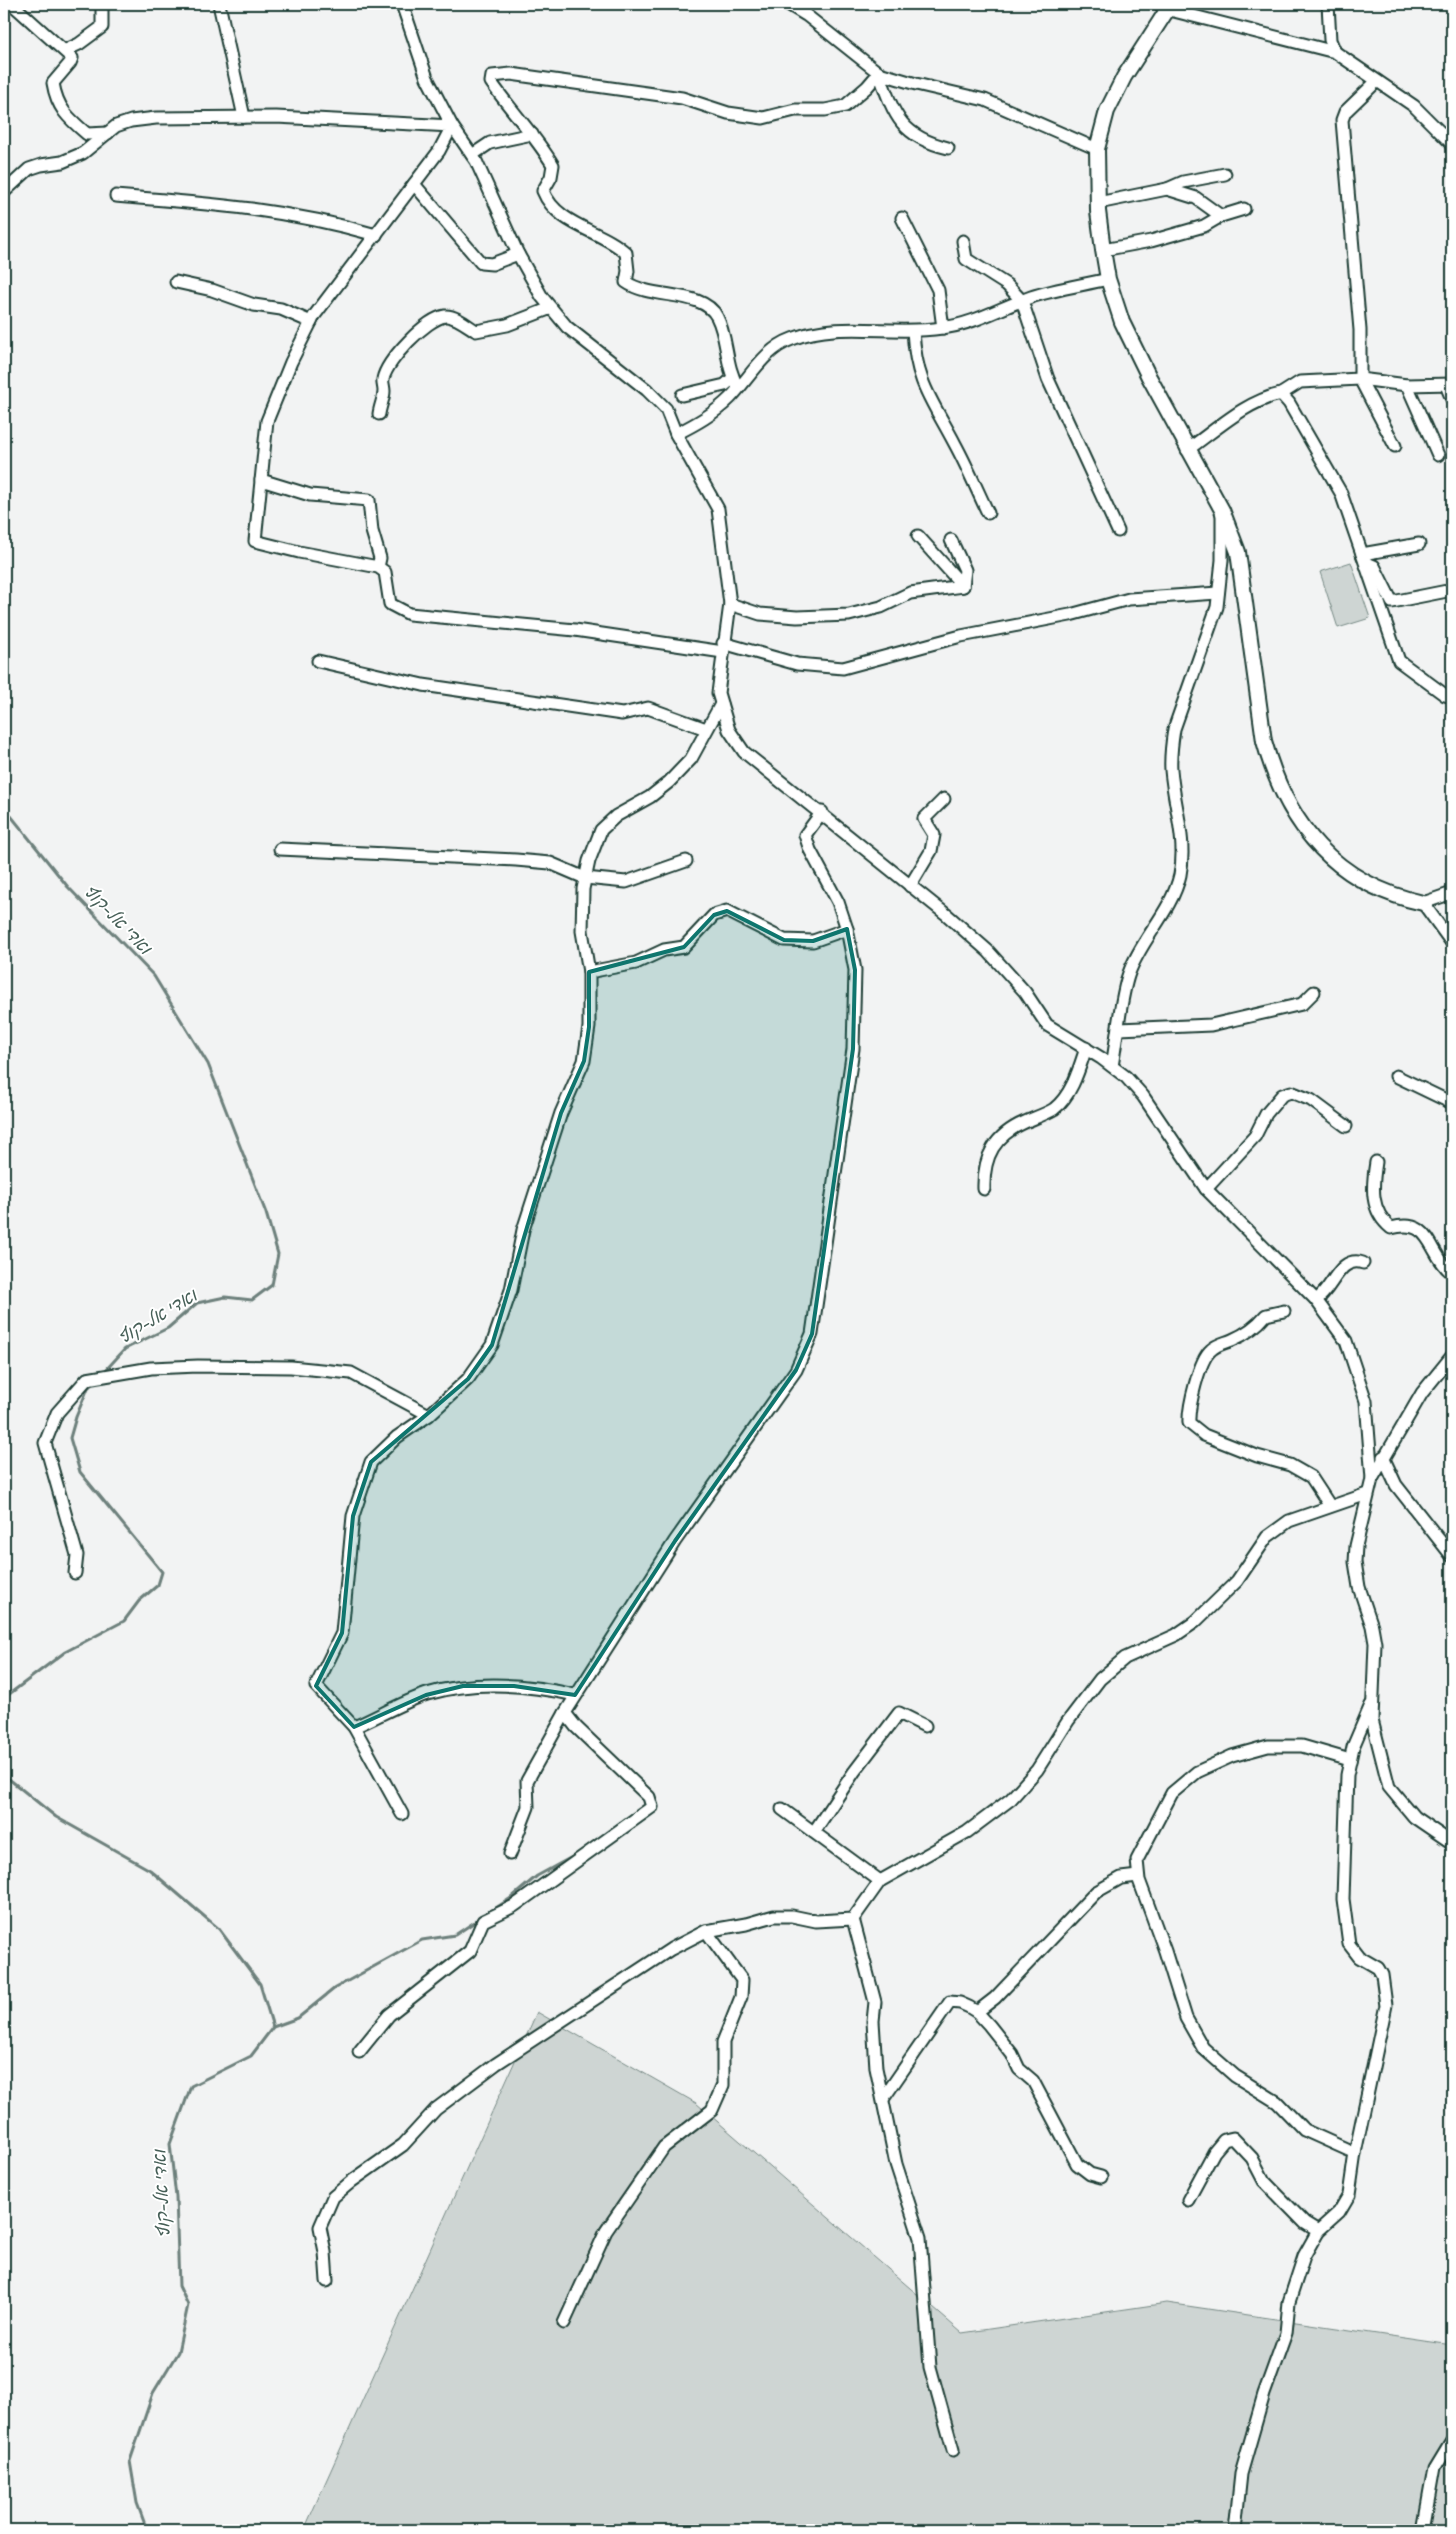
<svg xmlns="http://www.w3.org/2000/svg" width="1456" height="2534" font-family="'Patrick Hand','Playpen Sans Hebrew',sans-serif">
	<rect width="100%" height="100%" fill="#f2f3f3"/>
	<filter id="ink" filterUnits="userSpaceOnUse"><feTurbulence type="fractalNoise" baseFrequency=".02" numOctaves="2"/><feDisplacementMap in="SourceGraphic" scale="10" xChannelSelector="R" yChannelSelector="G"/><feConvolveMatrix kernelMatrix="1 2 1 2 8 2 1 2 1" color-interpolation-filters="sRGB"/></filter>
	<g filter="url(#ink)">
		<g fill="#ced5d3" stroke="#768984">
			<polygon points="1351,562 1370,618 1338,628 1320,572"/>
			<polygon points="537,2012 696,2103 962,2333 1167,2303 1452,2345 1452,2530 304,2530"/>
		</g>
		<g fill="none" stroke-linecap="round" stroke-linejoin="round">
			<g stroke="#6d807b" stroke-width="3">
				<polyline points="11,816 68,887 154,976 208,1064 266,1213 278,1254 272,1285 252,1300 225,1297 197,1303 168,1328 125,1349 103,1373"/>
				<polyline points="4,1698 65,1652 124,1621 139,1601 158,1585 162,1572 80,1472 70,1438 76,1417 88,1388 95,1381"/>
				<polyline points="4,1775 56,1817 150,1870 219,1929 260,1984 273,2027 251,2056 191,2086 170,2144 176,2197 179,2286 188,2305 178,2352 153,2393 130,2461 137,2503 147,2530"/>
				<polyline points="273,2027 298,2018 335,1988 422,1940 455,1935 511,1898 537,1876 581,1852"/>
			</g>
			<defs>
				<g id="minor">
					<path d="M12,4L72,58L70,63L53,83C57,108 68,118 87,134L108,133"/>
					<polyline points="219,4 244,117"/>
					<polyline points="402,4 427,78 452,126 476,161 518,254 542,297 567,327 647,390 666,409 676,434 718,509 730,604 718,693 729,730 744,752 947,915 988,951 1025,992 1047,1025 1101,1058 1126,1077 1143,1096 1206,1189 1316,1300 1346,1341 1366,1401 1372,1479"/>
					<polyline points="788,4 806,15 879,73 916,84 985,100 1097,149"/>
					<polyline points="1159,4 1166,9 1335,52 1414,106 1452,144"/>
					<polyline points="1328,4 1330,40 1335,52"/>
					<polyline points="66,50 79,44 102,27 102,4"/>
					<path d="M879,73C894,115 901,137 948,148"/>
					<polyline points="1377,81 1345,112 1342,120 1360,330 1360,379 1395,446"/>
					<polyline points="472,155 490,143 532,134"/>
					<polyline points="414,184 481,263 492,264 518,254"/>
					<polyline points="1167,189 1196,198 1221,216"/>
					<polyline points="4,192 29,169 41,165 62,162 83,153 116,126 131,121 156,118 276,117 452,126 439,151 314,316 291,362 267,421 255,541 299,552 378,567 385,572 390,604 409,614 575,630 723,652"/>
					<path d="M116,196C206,203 288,209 376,235"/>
					<polyline points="1098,203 1167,189 1183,182 1225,174"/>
					<polyline points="902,218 938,290 943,328"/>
					<polyline points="963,241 966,259 1007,285 1022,301 1048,379 1118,531"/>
					<polyline points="1103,250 1151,241 1204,226 1221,216 1244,209"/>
					<polyline points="176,282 212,290 254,305 281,309 311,322"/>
					<path d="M913,331C916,384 932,400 955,444C967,466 977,490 988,513"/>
					<polyline points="1407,385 1438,455"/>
					<polyline points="1446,385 1452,399"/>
					<path d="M738,387C725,366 728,338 717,317C703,289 651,300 626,282L628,271L626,253C602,230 557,226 543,191L551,177L553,165C535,135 511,111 491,82L492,76L511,74L682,98L728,113L763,118L795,110H825L845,106L867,87L879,73"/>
					<polyline points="1281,394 1300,382 1360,379 1407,385 1452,384"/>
					<polyline points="682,395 725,385 733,378"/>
					<path d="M379,414C380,406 384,398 384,391C384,387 382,382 383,379C387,360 426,319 445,316C455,315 468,326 476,331L507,325L551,308"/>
					<path d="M676,434C696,424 714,414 730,398C749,379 764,349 792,339C841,320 891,336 942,328C974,324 1000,308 1031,297C1055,289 1083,285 1108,279"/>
					<path d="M1187,450C1216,430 1246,401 1281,394L1289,403L1341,493L1399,661L1445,695L1452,697"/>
					<polyline points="261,480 310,495 369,500 372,531 380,558 378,567"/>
					<polyline points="918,536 963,586"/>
					<polyline points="951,540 965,570 963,586"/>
					<polyline points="1362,554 1419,544"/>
					<polyline points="1367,563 1374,566 1392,602 1452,590"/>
					<polyline points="730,604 760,614 797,617 849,615 881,607 910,593 963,586"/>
					<polyline points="723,643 797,664 843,668 961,636 1070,615 1129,599 1218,593"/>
					<polyline points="318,661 423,685 622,714 648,708 706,729"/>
					<polyline points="280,849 516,860 550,863 585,878 626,882 686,861"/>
					<polyline points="910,886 931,851 934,835 924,819 944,799"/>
					<polyline points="1452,893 1423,903 1452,943"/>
					<polyline points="589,972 636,963 664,950 684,947 714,915 727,911 784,940 813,941 847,929"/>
					<polyline points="1119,1029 1211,1025 1302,1004 1314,992"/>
					<path d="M1112,1066C1117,1039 1120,998 1129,973C1141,939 1172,911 1180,875C1187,839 1174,806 1171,770C1170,756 1172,742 1174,729L1217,607L1222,560V514"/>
					<polyline points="1396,1076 1452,1103"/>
					<path d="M1376,1162C1372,1187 1370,1211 1391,1228C1433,1217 1427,1253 1452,1273"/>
					<path d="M984,1189C983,1156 995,1135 1025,1122C1034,1118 1046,1114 1054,1109C1072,1095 1079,1069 1086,1048"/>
					<polyline points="1206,1189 1255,1136 1266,1114 1282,1095 1291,1092 1311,1100 1346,1126"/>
					<path d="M1316,1300C1333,1289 1339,1255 1363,1263"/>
					<path d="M1284,1311L1266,1315C1257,1326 1246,1334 1232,1340C1225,1343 1217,1344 1211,1350C1199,1360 1188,1408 1189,1423L1204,1435L1257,1456L1290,1465L1311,1477L1330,1506"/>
					<polyline points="1452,1356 1422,1393 1372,1479 1356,1546 1355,1562 1359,1587 1372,1626 1375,1643 1372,1720 1389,1787 1414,1817 1452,1843"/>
					<polyline points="1383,1457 1396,1485 1452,1556"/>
					<polyline points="75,1573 77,1555 45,1443 57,1413 87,1379 151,1368 198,1366 291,1367 351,1373 429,1415"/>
					<path d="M354,1727C378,1717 402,1702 427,1694C475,1680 527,1684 575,1695"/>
					<polyline points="1350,1760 1302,1746 1268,1746 1232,1756 1197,1772 1172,1793 1137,1860 1139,1880 1165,1951 1186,2018 1203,2048 1235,2076 1277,2102 1304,2130 1355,2153"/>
					<polyline points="782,1809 880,1881"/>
					<polyline points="402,1814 354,1727 316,1686 342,1633 353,1516 371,1462 397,1437 429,1415 468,1379 492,1345 511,1290 523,1230 561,1113 584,1061 589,1027 589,972 582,931 583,889 589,861 601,830 616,816 650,797 669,782 691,759 721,704"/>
					<polyline points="814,1832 854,1772 899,1713 925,1726"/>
					<polyline points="510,1854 528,1807 527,1781 565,1713"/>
					<polyline points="853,1919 875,2002 873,2021 876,2068 896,2164 920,2238 930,2367 953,2450"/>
					<polyline points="977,2012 995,1998 1096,1892 1121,1878 1138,1876"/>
					<polyline points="359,2052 389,2015 470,1951 483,1921 514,1906 652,1807 649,1797 576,1727 565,1713 675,1541 796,1370 812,1334 853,1049 855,970 847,929 838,902 810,850 805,835 822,812"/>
					<polyline points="883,2099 950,2002 960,2003 969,2007 977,2012 989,2025 1012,2054 1019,2069 1033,2081 1077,2164 1090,2174 1101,2177"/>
					<polyline points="1188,2200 1214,2152 1224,2140 1233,2138 1252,2158 1264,2181 1305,2223 1318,2231 1304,2256 1289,2302 1286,2333 1264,2394 1241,2474 1235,2530"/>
					<polyline points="1318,2231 1339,2212 1349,2195 1355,2153 1386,2005 1382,1975 1378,1968 1359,1957 1349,1944 1343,1899 1347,1775 1353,1747 1371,1705"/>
					<polyline points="327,2281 325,2252 320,2227 333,2197 352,2181 403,2145 436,2109 496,2064 671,1949 706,1931 746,1924 774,1916 792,1916 816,1921 853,1919 880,1881 967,1832 1011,1799 1037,1770 1068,1721 1100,1679 1125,1658 1176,1635 1195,1622 1237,1581 1267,1537 1289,1521 1367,1494"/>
					<polyline points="564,2323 606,2231 664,2147 712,2110 723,2085 723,2042 741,1997 742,1980 706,1931"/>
					<polyline points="1424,2530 1435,2468 1452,2440"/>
				</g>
				<path id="tertiary" d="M1171,4L1124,77L1107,111L1097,149L1098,211L1103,250L1108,279L1122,322L1149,377L1222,510L1238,552L1264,741C1287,825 1335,884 1423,903"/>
			</defs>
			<use href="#minor" stroke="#1f3d34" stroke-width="15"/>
			<use href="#tertiary" stroke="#1f3d34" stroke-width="18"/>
			<use href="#minor" stroke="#fff" stroke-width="11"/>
			<use href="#tertiary" stroke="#fff" stroke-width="14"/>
		</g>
	</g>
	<path fill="#0f766e" fill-opacity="0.2" stroke="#0f766e" stroke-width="4" stroke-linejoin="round" d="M727,911L784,940L813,941L847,929L855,970L853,1049L812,1334L796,1370L675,1541L575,1695L514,1686H463L426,1695L354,1727L316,1686L342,1633L353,1516L371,1462L468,1379L492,1345L561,1113L584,1061L589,1027V972L684,947L714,915Z"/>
	<g text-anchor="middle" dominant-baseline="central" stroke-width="4" stroke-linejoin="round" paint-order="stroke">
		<g font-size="18" font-style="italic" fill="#465f57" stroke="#fff">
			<text transform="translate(118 919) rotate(46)">ואדי אל-קוף</text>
			<text transform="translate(157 1316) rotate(-31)">ואדי אל-קוף</text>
			<text transform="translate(161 2194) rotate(-93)">ואדי אל-קוף</text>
		</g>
	</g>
	<rect width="1456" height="2534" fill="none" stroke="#fff" stroke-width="20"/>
	<rect x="10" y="10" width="1436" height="2514" fill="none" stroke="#1f3d34" stroke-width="2" filter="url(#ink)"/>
</svg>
